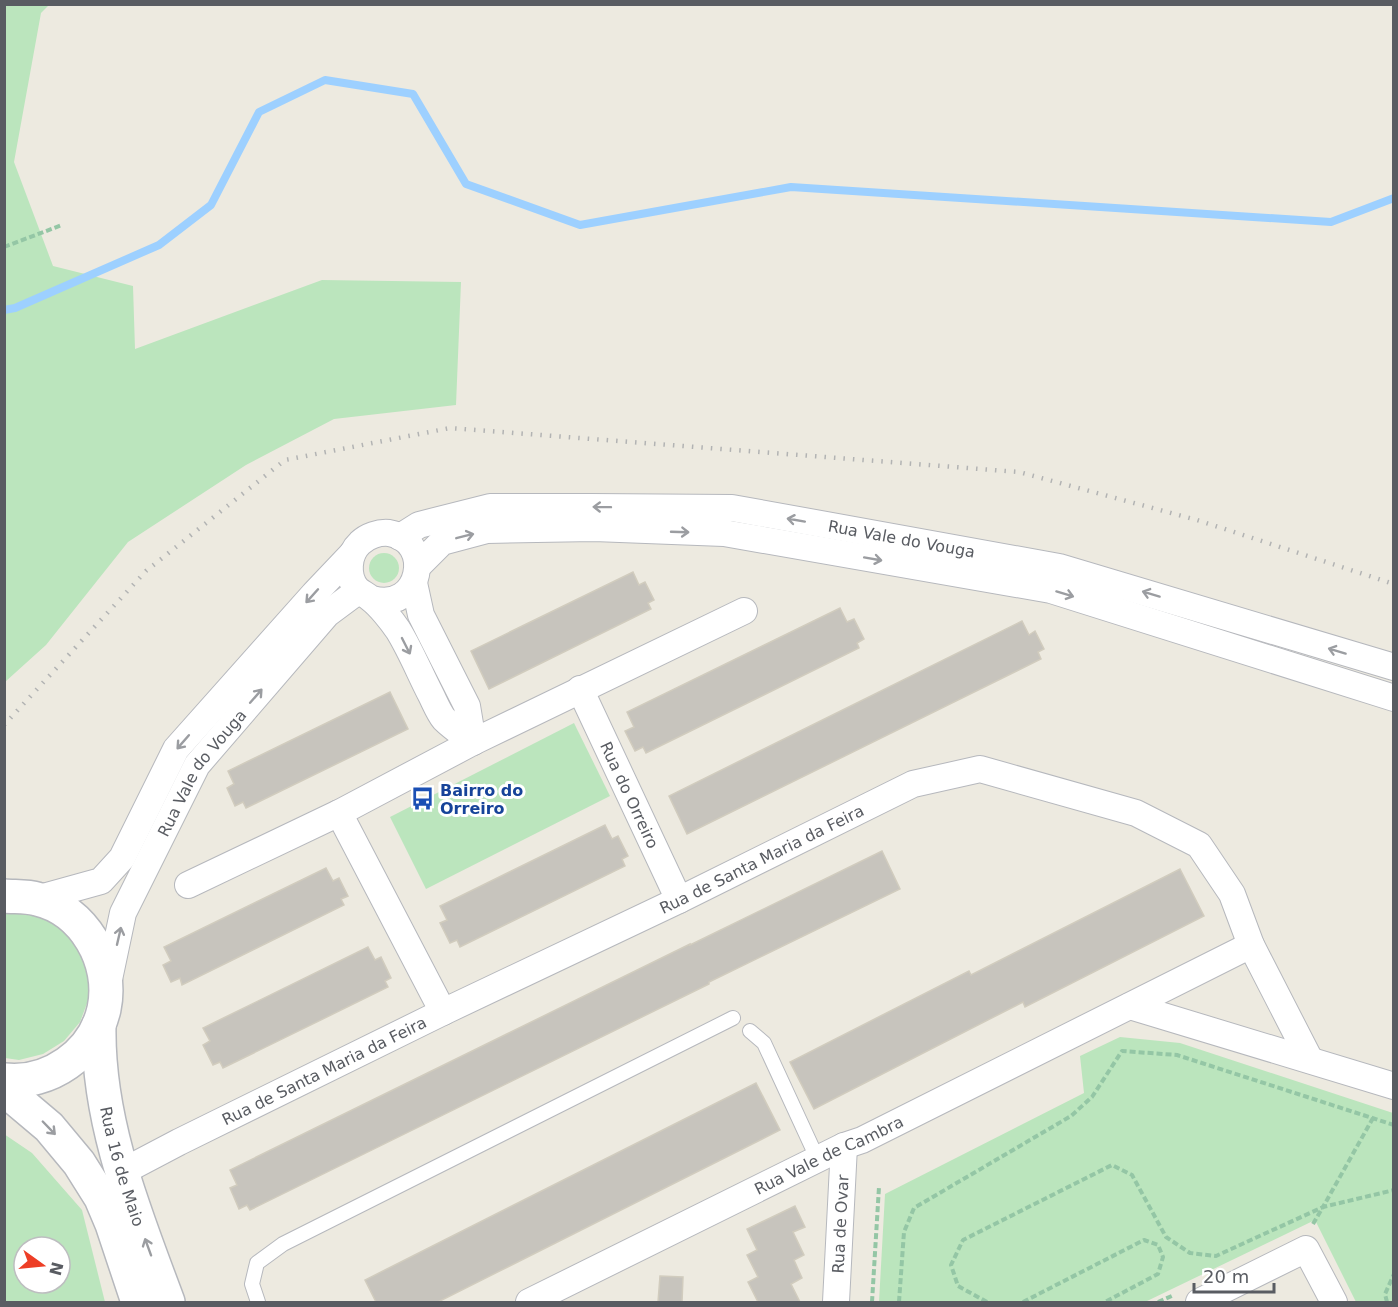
<svg xmlns="http://www.w3.org/2000/svg" width="1398" height="1307" font-family="'DejaVu Sans',sans-serif">
	<rect width="100%" height="100%" fill="#edeae0"/>
	<g fill="#bbe5bd" fill-rule="evenodd">
		<polygon points="5,4 49,5 41,13 14,162 53,266 133,286 135,349 322,280 461,282 456,405 334,419 246,465 128,542 46,645 5,682"/>
		<circle cx="384" cy="568" r="15"/>
		<polygon points="574,723 610,796 426,889 390,817"/>
		<polygon points="5,909 46,914 82,949 89,973 89,998 80,1022 64,1041 43,1054 19,1060 5,1058"/>
		<polygon points="1120,1037 1180,1043 1393,1113 1393,1302 1356,1302 1315,1220 1145,1302 879,1302 885,1194 1084,1093 1080,1056"/>
		<path d="M4,1134L32,1153L82,1210L105,1302H5ZM24,1247H60V1283H24Z"/>
	</g>
	<g fill="none" stroke-linecap="round" stroke-linejoin="round">
		<polyline stroke="#9dd0ff" stroke-width="8" points="4,310 15,308 159,245 211,205 259,112 325,80 413,94 466,184 580,225 791,187 1331,222 1394,198"/>
	</g>
	<g fill="#c7c4bd" stroke="#d1ccbe" stroke-width="1.5">
		<polygon points="633,572 639,585 645,582 654,600 648,603 651,609 489,689 471,651"/>
		<polygon points="840,608 847,622 854,619 864,639 857,643 859,648 646,753 643,747 635,751 625,731 634,727 627,712"/>
		<polygon points="1022,621 1029,635 1035,631 1044,649 1038,652 1041,659 687,834 669,796"/>
		<polygon points="390,692 408,729 246,808 243,802 235,806 227,788 234,784 228,771"/>
		<polygon points="605,825 612,839 618,836 628,856 622,859 625,866 460,947 457,940 450,943 440,923 447,920 440,906"/>
		<polygon points="882,851 900,889 709,982 709,984 250,1210 247,1205 239,1209 230,1188 237,1185 230,1170 690,944 690,945"/>
		<polygon points="326,868 333,881 339,878 348,896 341,899 344,905 182,985 180,978 171,982 163,965 171,961 164,947"/>
		<polygon points="1180,869 1204,916 1025,1007 1023,1002 814,1109 790,1062 969,971 971,975"/>
		<polygon points="368,947 375,960 381,957 391,978 385,981 388,987 223,1068 220,1062 213,1065 203,1045 210,1041 203,1028"/>
		<polygon points="756,1083 780,1130 438,1302 376,1302 365,1280"/>
		<polygon points="795,1206 805,1227 793,1232 804,1255 794,1260 802,1278 791,1284 800,1302 758,1302 748,1282 758,1277 747,1255 757,1250 747,1229"/>
		<polygon points="660,1276 683,1277 682,1302 658,1302"/>
	</g>
	<g fill="none" stroke-linecap="round" stroke-linejoin="round">
		<defs>
			<g id="service">
				<polyline points="750,1031 764,1043 818,1160"/>
				<polyline points="258,1302 252,1284 257,1263 283,1244 733,1018"/>
			</g>
			<g id="minor">
				<path id="s1" d="M400,537L419,525L490,507H591L732,508L1059,567L1394,667"/>
				<polyline points="418,566 442,542 487,530 594,528 724,533 1051,590 1394,698"/>
				<polyline points="414,583 421,615 467,706 473,742"/>
				<path d="M372,599C421,613 435,541 389,533C379,532 367,536 360,543C348,554 346,576 357,589C361,593 367,595 371,599C380,606 392,621 398,630C411,651 420,674 431,695C435,703 439,713 444,719C453,728 464,735 473,742"/>
				<path id="s2" d="M580,689L679,900"/>
				<polyline points="339,813 443,1012"/>
				<polyline points="188,885 339,813 473,742 744,611"/>
				<polyline points="36,899 101,881 122,858 176,749 314,594 352,554"/>
				<path id="s3" d="M108,984L123,913L197,765L327,614L358,591"/>
				<polyline points="1130,1006 1394,1086"/>
				<path id="s4" d="M122,1172L179,1142L443,1012L679,900L913,784L980,769L1136,813L1199,845L1232,894L1251,945L1310,1060"/>
				<path id="s5" d="M529,1302L844,1146L862,1140L1251,945"/>
				<path id="s6" d="M836,1302L844,1146"/>
				<polyline points="1199,1302 1306,1249 1334,1302"/>
			</g>
			<g id="tertiary">
				<path d="M4,896C15,897 27,896 37,899C84,910 114,962 104,1009C94,1054 49,1085 4,1080"/>
				<path id="s7" d="M99,1025C97,1122 135,1213 168,1302"/>
				<polyline points="4,1089 49,1127 79,1163 101,1198 112,1224 138,1302"/>
			</g>
		</defs>
		<use href="#service" stroke="#b6b8bd" stroke-width="16"/>
		<use href="#minor" stroke="#b6b8bd" stroke-width="28"/>
		<use href="#tertiary" stroke="#b6b8bd" stroke-width="36"/>
		<g stroke="#94c6a5" stroke-width="4" stroke-dasharray="6 3" stroke-linecap="butt">
			<polyline points="4,247 62,225"/>
			<polyline points="1313,1224 1323,1207 1394,1190"/>
			<polyline points="872,1302 879,1187"/>
			<polyline points="899,1302 904,1232 914,1208 1071,1116 1092,1097 1122,1051 1177,1055 1394,1125"/>
			<polyline points="987,1302 958,1286 951,1265 963,1240 1112,1165 1132,1175 1166,1237 1190,1253 1216,1256 1323,1207 1373,1118"/>
			<polyline points="1023,1302 1144,1240 1158,1245 1163,1257 1158,1274 1105,1302"/>
			<polyline points="1158,1302 1174,1295"/>
			<polyline points="1387,1302 1385,1294 1394,1274"/>
		</g>
		<use href="#service" stroke="#fff" stroke-width="14"/>
		<use href="#minor" stroke="#fff" stroke-width="26"/>
		<use href="#tertiary" stroke="#fff" stroke-width="33"/>
		<polyline stroke="#b2b3b3" stroke-width="4.5" stroke-dasharray="1.5 8" stroke-linecap="butt" points="4,725 146,571 285,460 450,428 1019,472 1197,520 1394,584"/>
	</g>
	<defs><path id="oneway-shaft" d="M-6 0H5M1.5-3L5.5 0L1.5 3" fill="none" stroke-width="1.6" stroke-linecap="round" stroke-linejoin="round" transform="scale(1.5)"/></defs>
	<g stroke="#9b9da1">
		<use href="#oneway-shaft" transform="translate(602 507) rotate(-179)"/>
		<use href="#oneway-shaft" transform="translate(796 520) rotate(-170)"/>
		<use href="#oneway-shaft" transform="translate(680 532) rotate(2)"/>
		<use href="#oneway-shaft" transform="translate(465 536) rotate(-14)"/>
		<use href="#oneway-shaft" transform="translate(873 559) rotate(10)"/>
		<use href="#oneway-shaft" transform="translate(1065 594) rotate(17)"/>
		<use href="#oneway-shaft" transform="translate(1151 594) rotate(-163)"/>
		<use href="#oneway-shaft" transform="translate(312 596) rotate(132)"/>
		<use href="#oneway-shaft" transform="translate(406 646) rotate(63)"/>
		<use href="#oneway-shaft" transform="translate(1337 651) rotate(-163)"/>
		<use href="#oneway-shaft" transform="translate(256 696) rotate(-49)"/>
		<use href="#oneway-shaft" transform="translate(183 742) rotate(131)"/>
		<use href="#oneway-shaft" transform="translate(119 936) rotate(-77)"/>
		<use href="#oneway-shaft" transform="translate(49 1128) rotate(46)"/>
		<use href="#oneway-shaft" transform="translate(148 1247) rotate(-110)"/>
	</g>
	<defs>
		<symbol id="bus-bare" viewBox="-9 -9 18 18"><path d="M-5-6H5V4H4V6H2V4H-2V6H-4V4H-5ZM-3.5-4V0h7V-4ZM-3.5 1.2v1.5H-2V1.2ZM2 1.2v1.5H3.5V1.2Z" fill="#1a4fb4" stroke="#fff" stroke-width="2.5" paint-order="stroke"/></symbol>
	</defs>
	<g fill-rule="evenodd">
		<use href="#bus-bare" x="406" y="782" width="33" height="33"/>
	</g>
	<g text-anchor="middle" dominant-baseline="central" stroke-width="6" stroke-linejoin="round" paint-order="stroke">
		<g font-size="16" fill="#595c62" stroke="#fff">
			<text stroke="none"><textPath href="#s1" startOffset="510">Rua Vale do Vouga</textPath></text>
			<text stroke="none"><textPath href="#s3" startOffset="234">Rua Vale do Vouga</textPath></text>
			<text stroke="none"><textPath href="#s2" startOffset="117">Rua do Orreiro</textPath></text>
			<text stroke="none"><textPath href="#s4" startOffset="712">Rua de Santa Maria da Feira</textPath></text>
			<text stroke="none"><textPath href="#s4" startOffset="226">Rua de Santa Maria da Feira</textPath></text>
			<text stroke="none"><textPath href="#s5" startOffset="334">Rua Vale de Cambra</textPath></text>
			<text stroke="none"><textPath href="#s7" startOffset="144">Rua 16 de Maio</textPath></text>
			<text stroke="none"><textPath href="#s6" startOffset="78">Rua de Ovar</textPath></text>
		</g>
		<g font-size="16" font-weight="bold" fill="#164399" stroke="#fff" text-anchor="start">
			<text x="440" y="790">Bairro do<tspan x="440" dy="18">Orreiro</tspan></text>
		</g>
	</g>
	<rect width="1398" height="1307" fill="none" stroke="#595c62" stroke-width="12"/>
	<g transform="translate(42 1265) rotate(105)"><circle r="28" fill="#ffffff" stroke="#bdbec0" stroke-width="1.5"/>
	<path d="M0-4.5L10 22L0 15L-10 22Z" fill="#ed3e26"/>
	<text y="-9" font-size="16" font-weight="bold" text-anchor="middle" fill="#595c62">N</text>
	</g>
	<path d="M1194 1283v9h80v-9" fill="none" stroke="#595c62" stroke-width="3"/>
	<text x="1203" y="1283" font-size="18" fill="#595c62" stroke="#ffffff" stroke-width="4.5" paint-order="stroke">20 m</text>
</svg>
